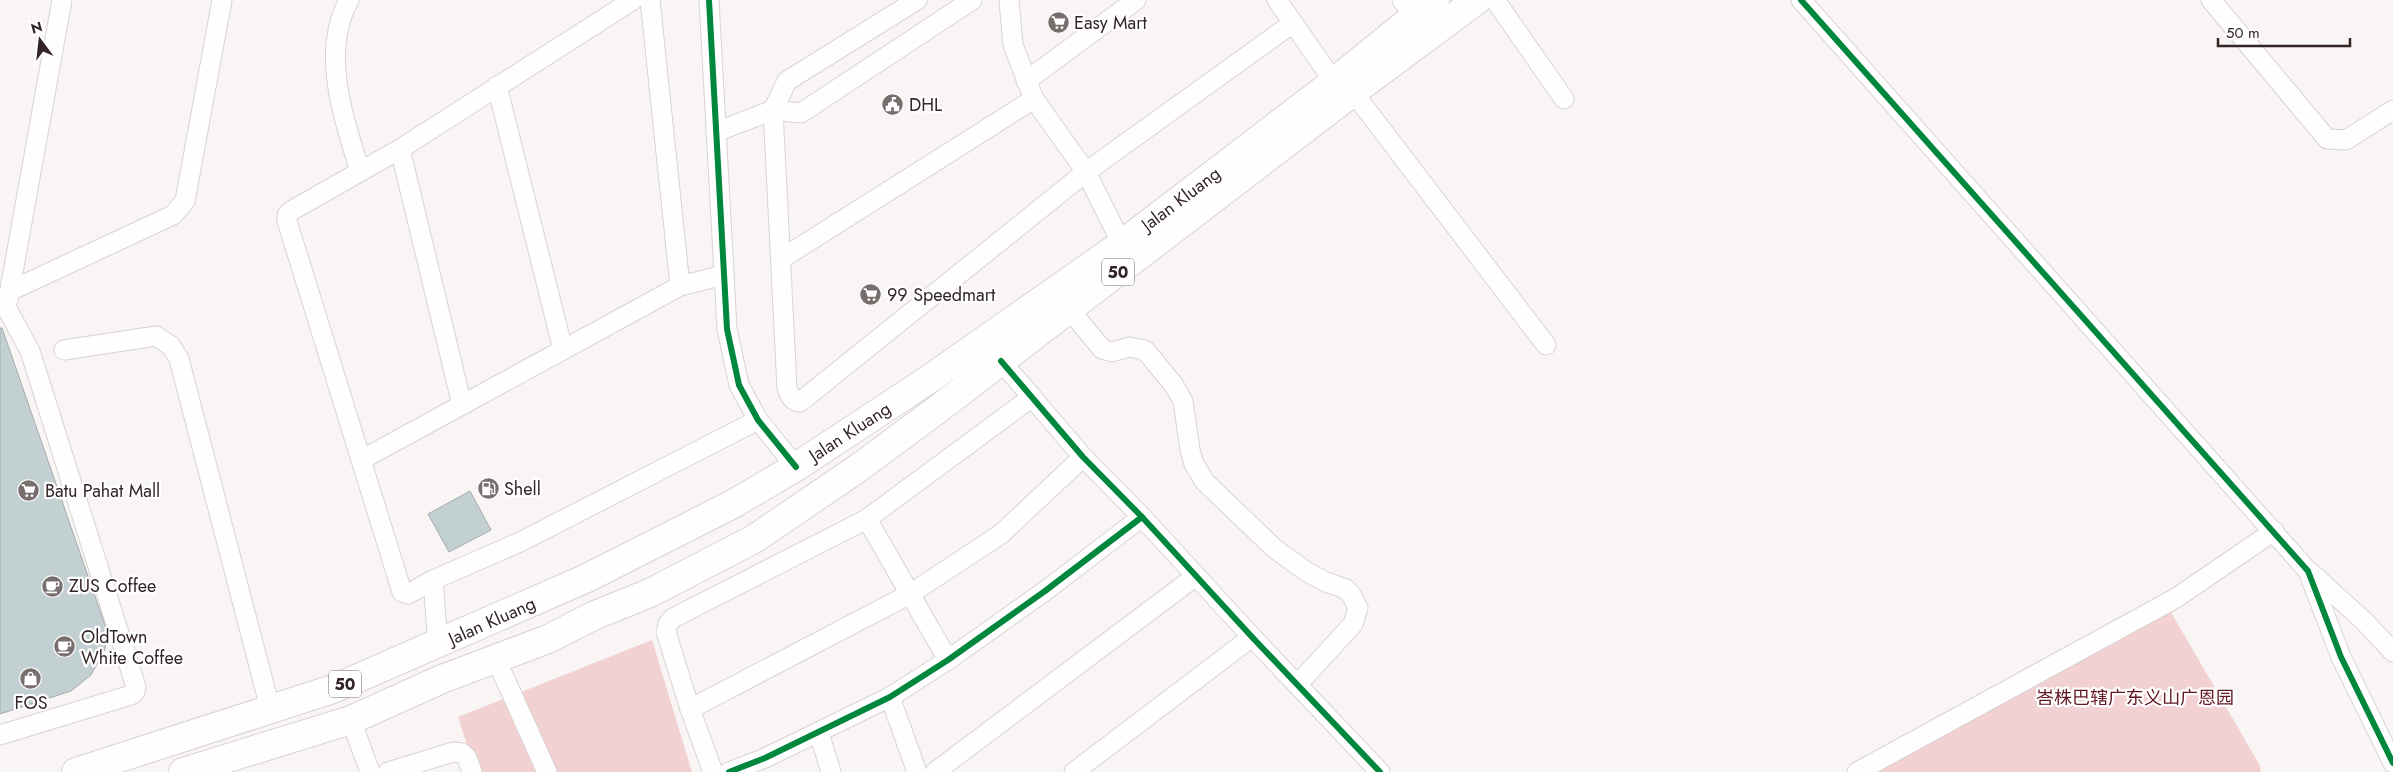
<svg xmlns="http://www.w3.org/2000/svg" width="2393" height="772" font-family="Jost,'Noto Sans SC',sans-serif">
	<rect width="100%" height="100%" fill="#f9f5f5"/>
	<g fill="#f2d1d2">
		<polygon points="2164,600 2259,764 2261,772 1845,772"/>
		<polygon points="652,640 692,772 476,772 458,717"/>
	</g>
	<g fill="#c3d0d2" stroke="#a6abad">
		<polygon points="0,328 2,328 106,628 105,649 91,675 71,691 0,714"/>
		<polygon points="470,491 491,530 449,552 428,514"/>
	</g>
	<g fill="none" stroke-linecap="round" stroke-linejoin="round">
		<defs>
			<g id="minor">
				<path d="M349,0C320,53 344,118 360,172"/>
				<polyline points="633,0 400,149 291,211 287,215 287,221 402,592 408,594 433,580 520,542 758,420"/>
				<polyline points="650,0 680,286"/>
				<polyline points="709,0 727,329 739,385 758,420 796,467"/>
				<path d="M917,0L787,81L773,110L787,388C790,396 792,401 800,402L1086,172L1293,23"/>
				<polyline points="1009,0 1013,45 1034,99 1086,172 1122,244"/>
				<polyline points="1277,0 1334,82"/>
				<polyline points="1402,0 1414,17"/>
				<polyline points="1495,0 1564,99"/>
				<polyline points="1801,0 2308,571 2341,657 2393,763"/>
				<polyline points="2211,0 2327,139 2346,140 2393,110"/>
				<polyline points="1026,81 1136,0"/>
				<polyline points="497,86 563,350"/>
				<polyline points="1353,92 1546,345"/>
				<polyline points="716,132 773,110 801,113 972,0"/>
				<polyline points="400,149 462,405"/>
				<polyline points="781,259 1034,99"/>
				<polyline points="10,291 173,215 185,201 222,0"/>
				<polyline points="8,300 62,0"/>
				<polyline points="1069,309 1102,349 1112,352 1129,347 1145,350 1173,384 1183,401 1190,450 1194,464 1205,482 1275,549 1307,572 1326,582 1346,589 1352,596 1358,608 1353,624 1298,684"/>
				<polyline points="64,350 156,336 171,346 179,359 270,708"/>
				<polyline points="1001,361 1083,457 1142,517 1252,637 1380,772"/>
				<polyline points="361,460 680,286 724,275"/>
				<polyline points="867,519 948,660"/>
				<polyline points="2310,572 2364,621 2393,652"/>
				<polyline points="433,580 438,645"/>
				<polyline points="496,659 547,772"/>
				<polyline points="890,697 917,772"/>
				<polyline points="690,709 910,594 1001,534 1083,457"/>
				<polyline points="351,720 370,772"/>
				<polyline points="819,733 831,772"/>
				<polyline points="0,735 131,695 135,692 136,687 30,351 6,307"/>
				<polyline points="388,772 453,752 462,753 467,758 472,772"/>
				<polyline points="713,772 690,709 666,632 668,624 673,618 867,519 1032,397"/>
				<polyline points="729,772 765,758 890,697 948,660 1045,591 1142,517"/>
				<polyline points="935,772 1196,576"/>
				<polyline points="1074,772 1252,637"/>
				<polyline points="1857,772 2176,598 2274,531"/>
			</g>
			<g id="highway">
				<polyline points="76,772 333,689 587,578 733,504 796,467 931,378 1122,244 1334,82 1435,0"/>
				<polyline points="183,772 351,720 442,679 548,639 593,616 652,592 754,539 857,469 942,406 1353,92 1477,0"/>
			</g>
		</defs>
		<use href="#minor" stroke="#dbd2d2" stroke-width="21"/>
		<use href="#highway" stroke="#dbd2d2" stroke-width="30"/>
		<use href="#minor" stroke="#fefefe" stroke-width="19"/>
		<use href="#highway" stroke="#fefefe" stroke-width="28"/>
		<defs>
			<g id="cycleway">
				<polyline points="709,0 727,329 739,385 758,420 796,467"/>
				<polyline points="1801,0 2308,571 2341,657 2393,763"/>
				<polyline points="1001,361 1083,457 1142,517 1252,637 1380,772"/>
				<polyline points="729,772 765,758 890,697 948,660 1045,591 1142,517"/>
			</g>
		</defs>
		<use href="#cycleway" stroke="#fff" stroke-width="9"/>
		<use href="#cycleway" stroke="#00873e" stroke-width="6"/>
	</g>
	<defs>
		<symbol id="supermarket-disc" viewBox="-11 -11 22 22"><circle r="9.5" fill="#786e6e" stroke="#fff"/><path d="M-6-5.5h2.5l.6 2H6L4.5 2H-2.5L-4.4-4H-6ZM-1.5 3.2a1.3 1.3 0 1 0 .1 0ZM3 3.2a1.3 1.3 0 1 0 .1 0Z" fill="#fff"/></symbol>
		<symbol id="civic-disc" viewBox="-11 -11 22 22"><circle r="9.5" fill="#786e6e" stroke="#fff"/><path d="M-.6-6.5H3V-4.5H.6V-3L4-1V1h2V6H-6V1h2V-1L-.6-3ZM-1.2 2.5V6h2.4V2.5Z" fill="#fff"/></symbol>
		<symbol id="fuel-disc" viewBox="-11 -11 22 22"><circle r="9.5" fill="#786e6e" stroke="#fff"/><path d="M-5.5-6h7V0h2V4h1.3V-2.5L3-4.5l.8-.8L6-3V5H2.5V1h-1V6h-7ZM-4.2-4.7v3.2H.2V-4.7Z" fill="#fff"/></symbol>
		<symbol id="cafe-disc" viewBox="-11 -11 22 22"><circle r="9.5" fill="#786e6e" stroke="#fff"/><path d="M-5.5-4.5H6V0H3Q3 3.5 0 3.5H-2.5Q-5.5 3.5-5.5 0ZM3-3.2v2h1.7v-2ZM-6 4.5H4V6H-6Z" fill="#fff"/></symbol>
		<symbol id="shop-disc" viewBox="-11 -11 22 22"><circle r="9.5" fill="#786e6e" stroke="#fff"/><path d="M-5-2.5h2.3a2.7 3.5 0 0 1 5.4 0H5L5.5 6h-11ZM-1.5-2.5h3a1.5 2.3 0 0 0-3 0Z" fill="#fff"/></symbol>
	</defs>
	<g fill-rule="evenodd">
		<use href="#supermarket-disc" x="1046" y="10" width="25" height="25"/>
		<use href="#civic-disc" x="880" y="92" width="25" height="25"/>
		<use href="#supermarket-disc" x="858" y="282" width="25" height="25"/>
		<use href="#fuel-disc" x="476" y="476" width="25" height="25"/>
		<use href="#supermarket-disc" x="16" y="478" width="25" height="25"/>
		<use href="#cafe-disc" x="40" y="574" width="25" height="25"/>
		<use href="#cafe-disc" x="52" y="634" width="25" height="25"/>
		<use href="#shop-disc" x="18" y="666" width="25" height="25"/>
	</g>
	<g text-anchor="middle" dominant-baseline="central" stroke-width="4.5" stroke-linejoin="round" paint-order="stroke">
		<g fill="#fff" stroke="#706666" stroke-width="1">
			<rect x="1102" y="258.5" width="32" height="27" rx="4"/>
			<rect x="329" y="670.5" width="32" height="27" rx="4"/>
		</g>
		<g font-size="16" font-weight="bold" fill="#332525">
			<text x="1118" y="272">50</text>
			<text x="345" y="684">50</text>
		</g>
		<g font-size="18" fill="#332525" stroke="#fff" text-anchor="start">
			<text x="1074" y="23">Easy Mart</text>
			<text x="909" y="105">DHL</text>
			<text x="887" y="295">99 Speedmart</text>
			<text x="504" y="489">Shell</text>
			<text x="45" y="491">Batu Pahat Mall</text>
			<text x="69" y="586">ZUS Coffee</text>
			<text x="81" y="637">OldTown<tspan x="81" dy="21">White Coffee</tspan></text>
			<text x="31" y="703" text-anchor="middle">FOS</text>
		</g>
		<g font-size="18" fill="#332525" stroke="#fff">
			<text transform="translate(1181 199) rotate(-37)">Jalan Kluang</text>
			<text transform="translate(850 432) rotate(-33)">Jalan Kluang</text>
			<text transform="translate(492 621) rotate(-24)">Jalan Kluang</text>
		</g>
		<g font-size="18" fill="#621523" stroke="#fff">
			<text x="2135" y="698">峇株巴辖广东义山广恩园</text>
		</g>
	</g>
	<g transform="translate(40 40) rotate(345)" stroke="#ffffff" stroke-width="4" paint-order="stroke">
	<path d="M0-4L9 19L0 12L-9 19Z" fill="#332525"/>
	<text y="-8" font-size="14" font-weight="bold" text-anchor="middle" fill="#332525">N</text>
	</g>
	<path d="M2218 38v8h132v-8" fill="none" stroke="#332525" stroke-width="2.5"/>
	<text x="2226" y="38" font-size="15" fill="#332525" stroke="#ffffff" stroke-width="4" paint-order="stroke">50 m</text>
</svg>
